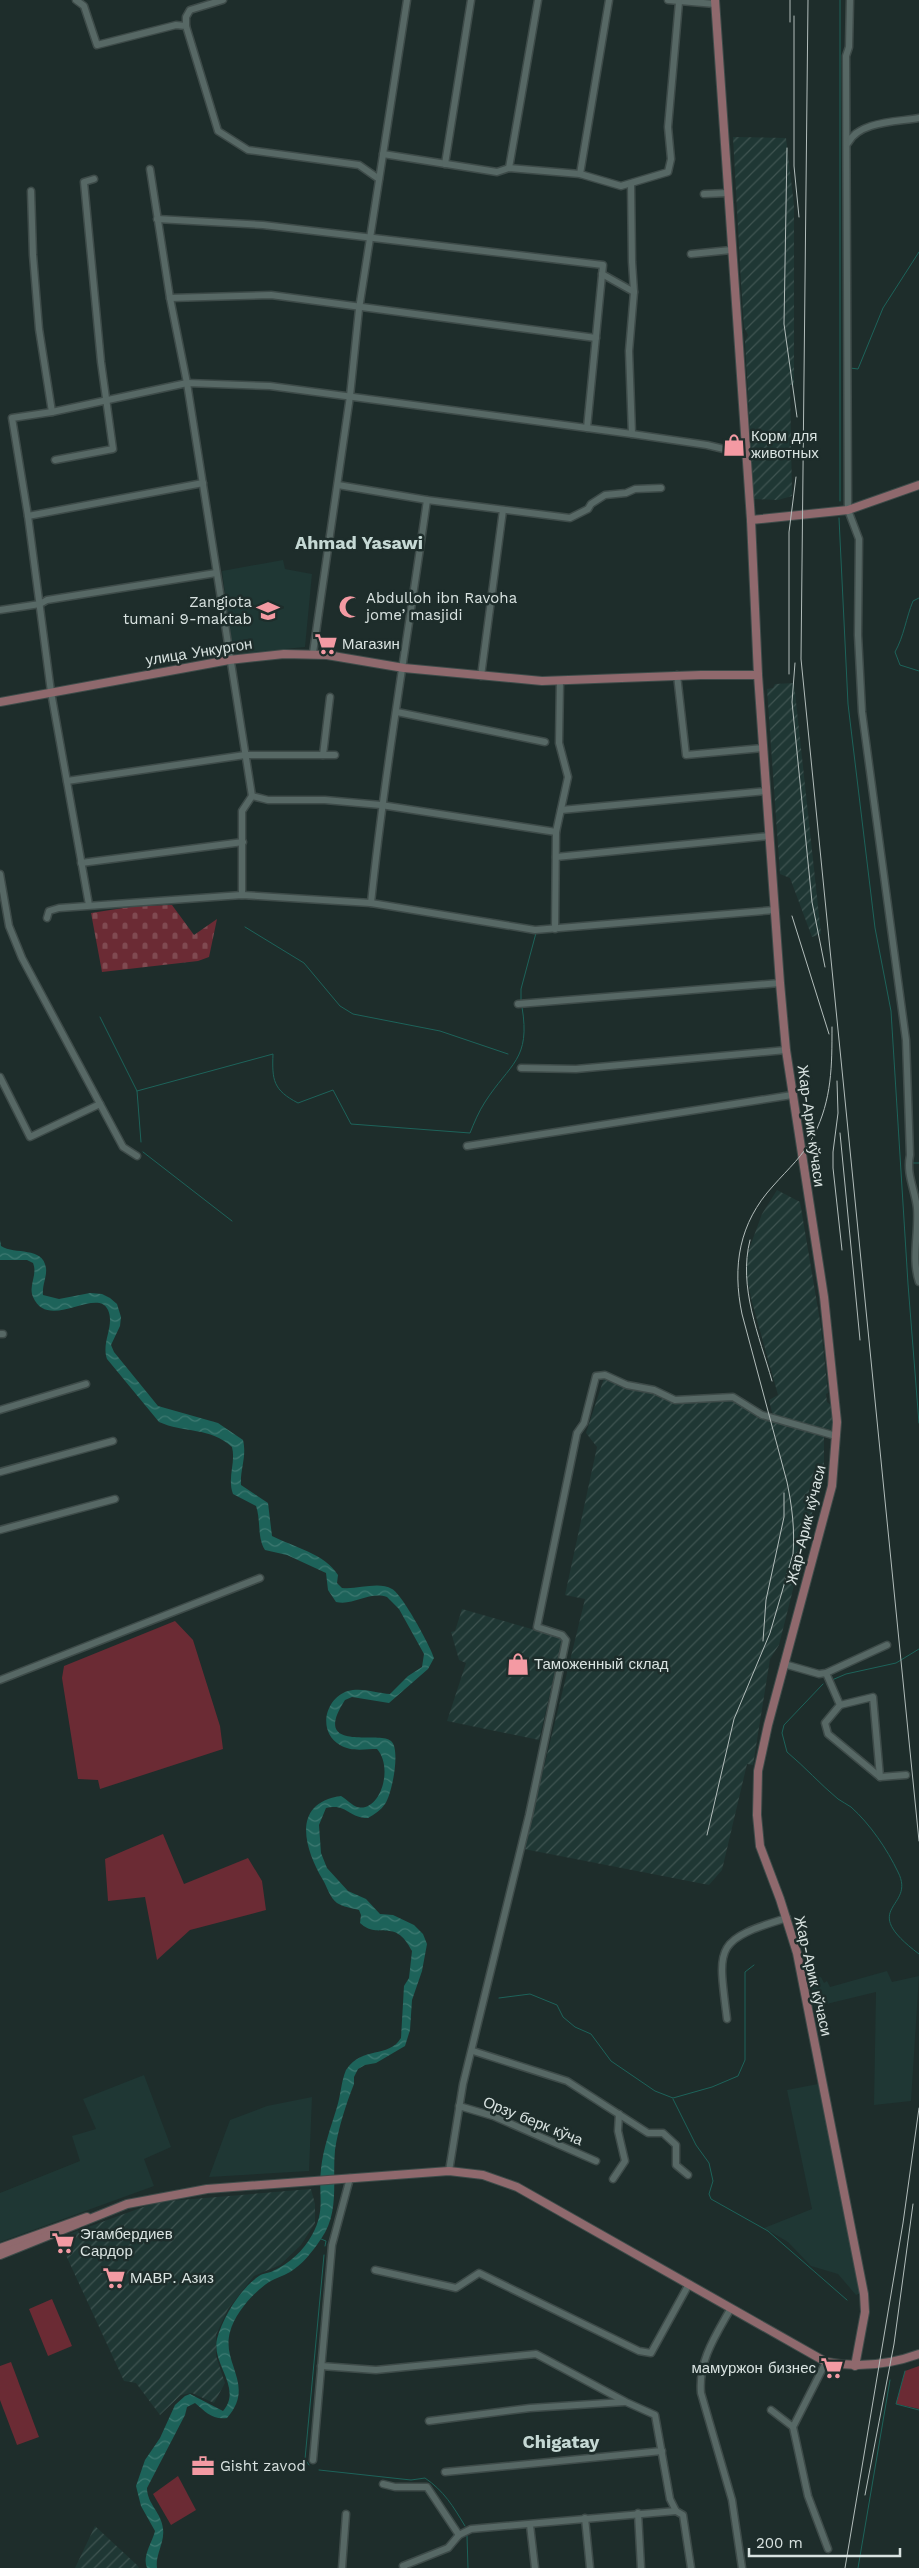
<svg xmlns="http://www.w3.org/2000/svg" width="919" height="2568" font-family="'Work Sans',sans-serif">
	<defs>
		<pattern id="industrial-furrows" width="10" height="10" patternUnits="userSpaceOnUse" patternTransform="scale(1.25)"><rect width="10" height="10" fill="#1f3734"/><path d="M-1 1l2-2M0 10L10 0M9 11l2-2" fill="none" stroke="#3f5451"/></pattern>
		<pattern id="cemetery-stones" width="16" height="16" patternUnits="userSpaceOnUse" patternTransform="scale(1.25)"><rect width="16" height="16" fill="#6b2b34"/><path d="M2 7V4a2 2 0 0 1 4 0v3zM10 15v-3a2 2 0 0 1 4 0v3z" fill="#804a51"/></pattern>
		<pattern id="water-waves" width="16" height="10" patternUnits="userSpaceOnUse" patternTransform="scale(1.25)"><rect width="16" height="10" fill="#1d635a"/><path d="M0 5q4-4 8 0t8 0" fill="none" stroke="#3d7971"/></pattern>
	</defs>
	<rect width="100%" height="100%" fill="#1e2d2b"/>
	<g fill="#1f3734">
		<polygon points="283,560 285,569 312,574 305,647 233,654 222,571"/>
		<polygon points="887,1971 892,1982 919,1976 911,2101 874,2105 876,1992 814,2007 810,1980 821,1977 824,1983 827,1981 830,1987"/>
		<polygon points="144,2075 171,2147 144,2159 154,2186 0,2242 0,2193 80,2161 72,2136 96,2129 83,2099"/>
		<polygon points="818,2084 861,2293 856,2295 838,2274 811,2266 788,2242 764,2228 812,2209 787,2090"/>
		<polygon points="312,2097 309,2171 209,2177 230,2120 267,2106"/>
	</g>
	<g fill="url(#industrial-furrows)">
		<polygon points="733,137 786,138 794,205 794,385 790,385 792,496 778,500 754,499 745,341 748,335 744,327 741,282"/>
		<polygon points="794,683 821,934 812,937 790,878 780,874 767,689 773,688 775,684"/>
		<polygon points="777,1190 800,1202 821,1327 828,1393 826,1394 827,1402 832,1406 832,1430 773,1416 769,1400 778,1395 752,1302 746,1274 748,1252 762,1214"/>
		<polygon points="604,1378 625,1386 653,1391 675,1401 734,1400 764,1418 824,1434 824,1466 779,1645 770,1659 753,1765 747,1764 722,1870 709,1885 524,1849 585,1599 565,1595 597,1447 586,1433"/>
		<polygon points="462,1609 563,1638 539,1740 447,1721 466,1663 459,1660 451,1632 455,1631"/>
		<polygon points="311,2189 315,2204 315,2223 301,2245 280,2265 254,2276 228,2309 216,2335 216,2356 225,2383 214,2403 192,2393 181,2395 160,2415 136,2383 124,2381 58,2238 157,2202"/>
		<polygon points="95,2526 137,2565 139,2568 75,2568"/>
	</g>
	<g fill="#6b2b34">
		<polygon points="175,1621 193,1640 220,1726 223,1749 100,1789 98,1780 78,1779 62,1678 64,1666"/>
		<polygon points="163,1834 184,1884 248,1858 262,1881 266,1910 190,1930 157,1960 145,1897 108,1901 105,1859"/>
		<polygon points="52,2299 72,2346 48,2356 29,2309"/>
		<polygon points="11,2362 39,2437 17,2445 0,2400 0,2366"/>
		<polygon points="919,2366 919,2409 896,2404 905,2371"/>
		<polygon points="178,2476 196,2510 171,2525 153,2494"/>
	</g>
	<polygon fill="url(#cemetery-stones)" points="172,905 194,935 217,919 209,957 198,961 102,972 91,913 136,906"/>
	<path fill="url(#water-waves)" d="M0,1240L1,1246C15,1255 43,1246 46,1268C47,1277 42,1285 43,1295L59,1299L90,1293L102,1294L110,1298L117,1304L121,1317L120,1326L111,1345L114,1352L158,1406L218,1423L243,1440C247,1457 240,1469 241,1485L268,1503L272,1536C294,1547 325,1554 338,1575L337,1583L342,1588C357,1590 378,1581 392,1589C402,1594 431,1647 434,1658L428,1669L389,1703L352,1697L345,1700C310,1754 378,1730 391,1741C401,1749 392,1794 385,1804C381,1810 375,1814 368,1818C348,1818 347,1803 326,1808L319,1825L321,1853L327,1868L348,1891L366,1899L380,1914L393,1915L414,1925L423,1934L427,1944L422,1971L412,2000L410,2030L405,2046L376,2063L365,2065L358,2069L354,2077V2084C346,2104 338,2129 335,2150C332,2181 340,2212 321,2239C313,2251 302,2265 290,2272C283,2276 276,2278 269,2282C253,2293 235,2313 230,2332C221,2364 256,2385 227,2418C212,2420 206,2412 195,2403L187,2407L185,2415L147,2488C147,2504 162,2513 163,2529C165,2542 155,2555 157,2568H147C142,2556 152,2543 155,2531L141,2506L136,2486L145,2460L160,2438L175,2405L185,2396L190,2394L223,2411C243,2388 211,2364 217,2339C223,2317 240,2289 259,2276C263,2273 269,2273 273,2271C289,2264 304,2250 312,2235C326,2210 318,2196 321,2169C323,2148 331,2127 337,2107C341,2094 341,2082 346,2070C363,2045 388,2059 401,2038L404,1986L409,1978L412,1951C394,1916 380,1941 360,1923L361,1915L359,1910C352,1908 343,1907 337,1903C330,1898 327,1887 323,1880C304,1848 291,1803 341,1796C346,1799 353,1806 357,1807C380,1813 394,1768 377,1749C365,1749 351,1752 340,1745C317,1732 325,1698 348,1691C361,1687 377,1693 390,1694L408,1676L422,1667L424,1654L399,1609L387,1597C369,1591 354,1606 336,1602L328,1590L326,1573L287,1555L265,1550C257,1538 261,1520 256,1506L233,1494C227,1477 236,1463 232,1447C211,1427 183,1433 159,1422L107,1359C101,1342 115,1326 108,1310C97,1286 48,1332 33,1297C28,1285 38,1275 33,1263L27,1260H0Z"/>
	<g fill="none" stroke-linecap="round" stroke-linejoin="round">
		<g stroke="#1d635a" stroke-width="1">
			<polyline points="850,368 858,369 883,308 919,252"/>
			<polyline points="840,501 840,0"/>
			<polyline points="839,518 848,704 875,928 891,1011 908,1284 919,1423"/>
			<path d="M919,598L913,601C906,618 904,636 895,652L900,665L919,671"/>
			<polyline points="245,927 304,963 340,1006 353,1014 440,1031 508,1054"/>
			<polyline points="521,1001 521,989 536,933"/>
			<polyline points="100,1017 137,1091 141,1142"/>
			<path d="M137,1091L273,1054C272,1080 273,1090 298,1103L333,1090L351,1124L470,1133C474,1123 479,1111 485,1102C510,1063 531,1060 522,1007"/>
			<polyline points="143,1152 232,1221"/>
			<polyline points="912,1163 919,1163"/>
			<polyline points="832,1680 846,1674 896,1663 919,1649"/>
			<path d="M823,1684L784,1725L782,1733L787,1752C805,1767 820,1784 838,1799C842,1802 847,1804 851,1807C870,1824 887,1849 898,1872C917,1909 855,1906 919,1954"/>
			<polyline points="499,1998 530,1994 557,2005 563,2017 575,2027 591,2034 611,2061 655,2091 673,2098 712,2087 738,2076 745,2060 745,1972 754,1965"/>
			<polyline points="673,2099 696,2145 709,2163 713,2181 709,2194 711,2199 768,2231 847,2300"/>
			<polyline points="321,2239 326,2241 325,2246"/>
			<polyline points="905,2371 896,2404 919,2410"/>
			<polyline points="309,2465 305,2459 324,2255"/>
			<path d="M319,2470L411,2480L425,2478C444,2491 453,2506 465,2526"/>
			<polyline points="467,2536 468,2568"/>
			<polyline points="858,2568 890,2380"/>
		</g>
		<defs>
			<g id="minor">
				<polyline points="76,0 84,6 97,45 176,25 186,26 218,131 248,150 359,165 379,179"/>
				<polyline points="668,0 715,4"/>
				<path d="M850,0L849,47L846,56L848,510L859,539L858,635L862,712L906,1040L910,1155C906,1175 915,1189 917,1208C919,1233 911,1258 919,1282"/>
				<polyline points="186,26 186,17 190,10 223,0"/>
				<path d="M848,143C859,121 897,122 919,118"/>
				<polyline points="383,154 497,172 509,168 580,174 621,186 668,172 671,159 668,127 679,2"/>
				<polyline points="445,164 471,0"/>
				<polyline points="509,168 538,0"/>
				<polyline points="150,169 170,298 187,383 252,796 268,800 325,800 381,805 556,832"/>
				<polyline points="580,174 609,0"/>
				<polyline points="631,184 632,262 634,292 629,351 632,434"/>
				<polyline points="31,191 33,255 39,329 52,412"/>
				<polyline points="704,194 727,193"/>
				<polyline points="157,219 263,225 603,265 587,428"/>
				<polyline points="691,254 731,250"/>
				<polyline points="602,274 634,292"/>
				<polyline points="170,298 271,295 596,338"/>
				<polyline points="55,460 113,449 101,362 84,182 94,179"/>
				<polyline points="338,485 427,500 570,518 588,509 591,504 605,495 626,493 635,489 661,488"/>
				<polyline points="28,516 203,483"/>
				<polyline points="0,610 40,604 47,600 216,573"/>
				<polyline points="313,653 350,396 359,309 407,0"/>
				<polyline points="677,675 686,755 763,748"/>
				<polyline points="481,676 503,510"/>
				<polyline points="397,712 545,742"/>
				<polyline points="323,755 330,697"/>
				<polyline points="67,781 245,755 335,755"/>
				<polyline points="561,810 766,791"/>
				<polyline points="556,857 769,836"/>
				<polyline points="81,863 243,842"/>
				<polyline points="0,874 9,926 22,958 123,1147 137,1156"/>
				<polyline points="242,895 242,811 252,796"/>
				<path d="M371,903C385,769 408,635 427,500"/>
				<polyline points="89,905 51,692 28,516 12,418 52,412 187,383 270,386 632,434 707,445 745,454"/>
				<polyline points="47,918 49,911 59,908 242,895 371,903 535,930 775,910"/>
				<polyline points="555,929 556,832 568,777 559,743 560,681"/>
				<polyline points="518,1004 780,983"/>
				<polyline points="521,1068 576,1069 786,1050"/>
				<polyline points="0,1077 30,1137 100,1104"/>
				<polyline points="467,1146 792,1095"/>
				<polyline points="0,1334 3,1334"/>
				<polyline points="0,1410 86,1384"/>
				<polyline points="0,1472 113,1441"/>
				<polyline points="0,1530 115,1499"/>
				<polyline points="784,1664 819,1674 826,1673 887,1645"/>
				<polyline points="826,1673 840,1705 825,1723 828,1734 880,1777 906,1775"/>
				<polyline points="0,1680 260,1578"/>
				<polyline points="840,1705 873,1697 880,1777"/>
				<path d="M727,2019C718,1947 713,1940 787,1918"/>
				<polyline points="473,2051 567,2081 648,2133 663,2133 676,2145 676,2165 688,2175"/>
				<polyline points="459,2106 493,2116 596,2161"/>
				<polyline points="449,2171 463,2084 529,1815 566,1640 562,1635 537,1627 577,1433 584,1423 596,1376 605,1375 627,1385 654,1390 675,1400 733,1397 762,1415 836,1436"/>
				<polyline points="613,2179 625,2161 618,2131 619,2114"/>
				<polyline points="375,2270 456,2288 479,2273 639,2351 651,2353 689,2284"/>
				<path d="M731,2308C716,2335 698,2361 701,2393L732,2500L742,2568"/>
				<polyline points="826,2362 793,2427 808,2496 828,2549"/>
				<polyline points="321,2366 376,2370 536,2354 626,2402 655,2415 670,2499 676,2511 683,2515 691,2568"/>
				<polyline points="771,2410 793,2427"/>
				<polyline points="429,2421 530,2408 624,2402"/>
				<polyline points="313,2460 332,2245 350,2178"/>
				<polyline points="445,2472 662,2451"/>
				<polyline points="383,2484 395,2487 427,2487 459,2535"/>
				<polyline points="638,2513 641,2568"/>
				<polyline points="585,2518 590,2568"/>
				<polyline points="530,2525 535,2568"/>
				<polyline points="342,2568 346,2514"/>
				<polyline points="404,2568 403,2566 448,2548 459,2535 471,2529 676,2511"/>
			</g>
			<g id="major">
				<polyline points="715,0 751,520 758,675 780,983 786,1050 824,1297 837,1422 832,1486 768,1725 758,1771 757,1815 760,1846 780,1899 797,1953 864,2294 865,2312 855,2366"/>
				<polyline points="751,520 848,510 919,485"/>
				<polyline points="0,702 229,660 284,654 327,655 404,668 542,681 701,675 758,675"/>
				<polyline points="0,2248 87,2217"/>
				<path d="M0,2255L127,2204L207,2189L449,2171L483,2175L517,2187L826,2362C858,2368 889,2365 919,2354"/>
			</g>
		</defs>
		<use href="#minor" stroke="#3e4b49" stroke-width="9"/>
		<use href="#major" stroke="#3e4b49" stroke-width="10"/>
		<use href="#minor" stroke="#576865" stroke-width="6"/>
		<use href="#major" stroke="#8f696d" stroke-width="8"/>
		<g stroke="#b2bdbb" stroke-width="1">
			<polyline points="808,0 801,659 919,1841"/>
			<polyline points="794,16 794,166 799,217"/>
			<polyline points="790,22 790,0"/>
			<polyline points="787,148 784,324 797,417"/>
			<polyline points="795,663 792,702 812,902 825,967"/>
			<polyline points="789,674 789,532 796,477"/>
			<polyline points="792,916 829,1034"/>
			<polyline points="837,1081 838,1113 833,1152 833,1168 842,1250"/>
			<polyline points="840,1133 860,1340"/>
			<path d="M750,1240C738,1287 759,1335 772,1381"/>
			<polyline points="763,1641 766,1600 784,1517 784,1493"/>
			<path d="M707,1835L734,1719L770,1633L793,1554C795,1530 792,1506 787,1482L742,1314C732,1266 739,1223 773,1186C788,1169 804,1155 814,1135C832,1099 832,1066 832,1027"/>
			<polyline points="865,2495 894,2344 913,2204"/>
			<polyline points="845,2568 903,2223 919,2108"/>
		</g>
	</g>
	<defs>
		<symbol id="shop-bare" viewBox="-9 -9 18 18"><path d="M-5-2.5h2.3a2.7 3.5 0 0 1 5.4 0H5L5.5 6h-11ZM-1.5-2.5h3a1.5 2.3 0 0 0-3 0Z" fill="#f49aa3" stroke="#1e2d2b" stroke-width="2.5" paint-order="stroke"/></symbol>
		<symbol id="mosque-bare" viewBox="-9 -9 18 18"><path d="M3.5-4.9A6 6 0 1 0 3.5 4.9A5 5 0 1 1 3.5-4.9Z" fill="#f49aa3" stroke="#1e2d2b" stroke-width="2.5" paint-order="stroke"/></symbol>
		<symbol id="school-bare" viewBox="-9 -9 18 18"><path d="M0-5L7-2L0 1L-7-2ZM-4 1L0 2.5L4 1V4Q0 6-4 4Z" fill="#f49aa3" stroke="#1e2d2b" stroke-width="2.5" paint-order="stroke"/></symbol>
		<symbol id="supermarket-bare" viewBox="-9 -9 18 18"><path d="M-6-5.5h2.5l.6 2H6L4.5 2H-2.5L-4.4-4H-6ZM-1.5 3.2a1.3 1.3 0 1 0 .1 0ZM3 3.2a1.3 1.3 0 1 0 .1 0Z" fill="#f49aa3" stroke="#1e2d2b" stroke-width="2.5" paint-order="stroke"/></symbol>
		<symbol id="office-bare" viewBox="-9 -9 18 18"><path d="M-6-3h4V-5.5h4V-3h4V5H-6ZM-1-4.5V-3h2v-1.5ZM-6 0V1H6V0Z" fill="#f49aa3" stroke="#1e2d2b" stroke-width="2.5" paint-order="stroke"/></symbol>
	</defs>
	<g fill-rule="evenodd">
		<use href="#shop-bare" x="718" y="429" width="32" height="32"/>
		<use href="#mosque-bare" x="334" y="591" width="32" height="32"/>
		<use href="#school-bare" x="252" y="595" width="32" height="32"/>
		<use href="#supermarket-bare" x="310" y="628" width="32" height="32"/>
		<use href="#shop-bare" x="502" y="1648" width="32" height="32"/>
		<use href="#supermarket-bare" x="47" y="2227" width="32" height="32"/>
		<use href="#supermarket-bare" x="98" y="2262" width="32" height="32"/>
		<use href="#supermarket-bare" x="816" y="2352" width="32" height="32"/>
		<use href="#office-bare" x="187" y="2450" width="32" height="32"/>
	</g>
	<g text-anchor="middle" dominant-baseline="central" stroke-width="5" stroke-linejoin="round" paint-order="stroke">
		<g font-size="15" fill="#d9e3e1" stroke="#1e2d2b" text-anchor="start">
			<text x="751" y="436">Корм для<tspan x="751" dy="17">животных</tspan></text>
			<text x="366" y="598">Abdulloh ibn Ravoha<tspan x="366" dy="17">jome’ masjidi</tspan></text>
			<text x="252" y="602" text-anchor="end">Zangiota<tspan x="252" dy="17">tumani 9-maktab</tspan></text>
			<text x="342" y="644">Магазин</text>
			<text x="534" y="1664">Таможенный склад</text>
			<text x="80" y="2234">Эгамбердиев<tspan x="80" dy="17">Сардор</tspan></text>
			<text x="130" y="2278">МАВР. Азиз</text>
			<text x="816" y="2368" text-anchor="end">мамуржон бизнес</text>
			<text x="220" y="2466">Gisht zavod</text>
		</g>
		<g font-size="15" fill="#d9e3e1" stroke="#1e2d2b">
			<text transform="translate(199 652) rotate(-9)">улица Ункургон</text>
			<text transform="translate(811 1126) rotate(82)">Жар-Арик кўчаси</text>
			<text transform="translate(806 1525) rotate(-76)">Жар-Арик кўчаси</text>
			<text transform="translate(813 1976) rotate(77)">Жар-Арик кўчаси</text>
			<text transform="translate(533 2121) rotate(22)">Орзу берк кўча</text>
		</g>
		<g font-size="18" font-weight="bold" fill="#c5d8d4" stroke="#1e2d2b">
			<text x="359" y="542">Ahmad Yasawi</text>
			<text x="561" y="2441">Chigatay</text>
		</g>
	</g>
	<path d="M749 2548v8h151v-8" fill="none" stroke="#d9e3e1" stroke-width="2.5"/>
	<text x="756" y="2548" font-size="15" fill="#d9e3e1" stroke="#1e2d2b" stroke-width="4" paint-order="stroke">200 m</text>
</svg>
